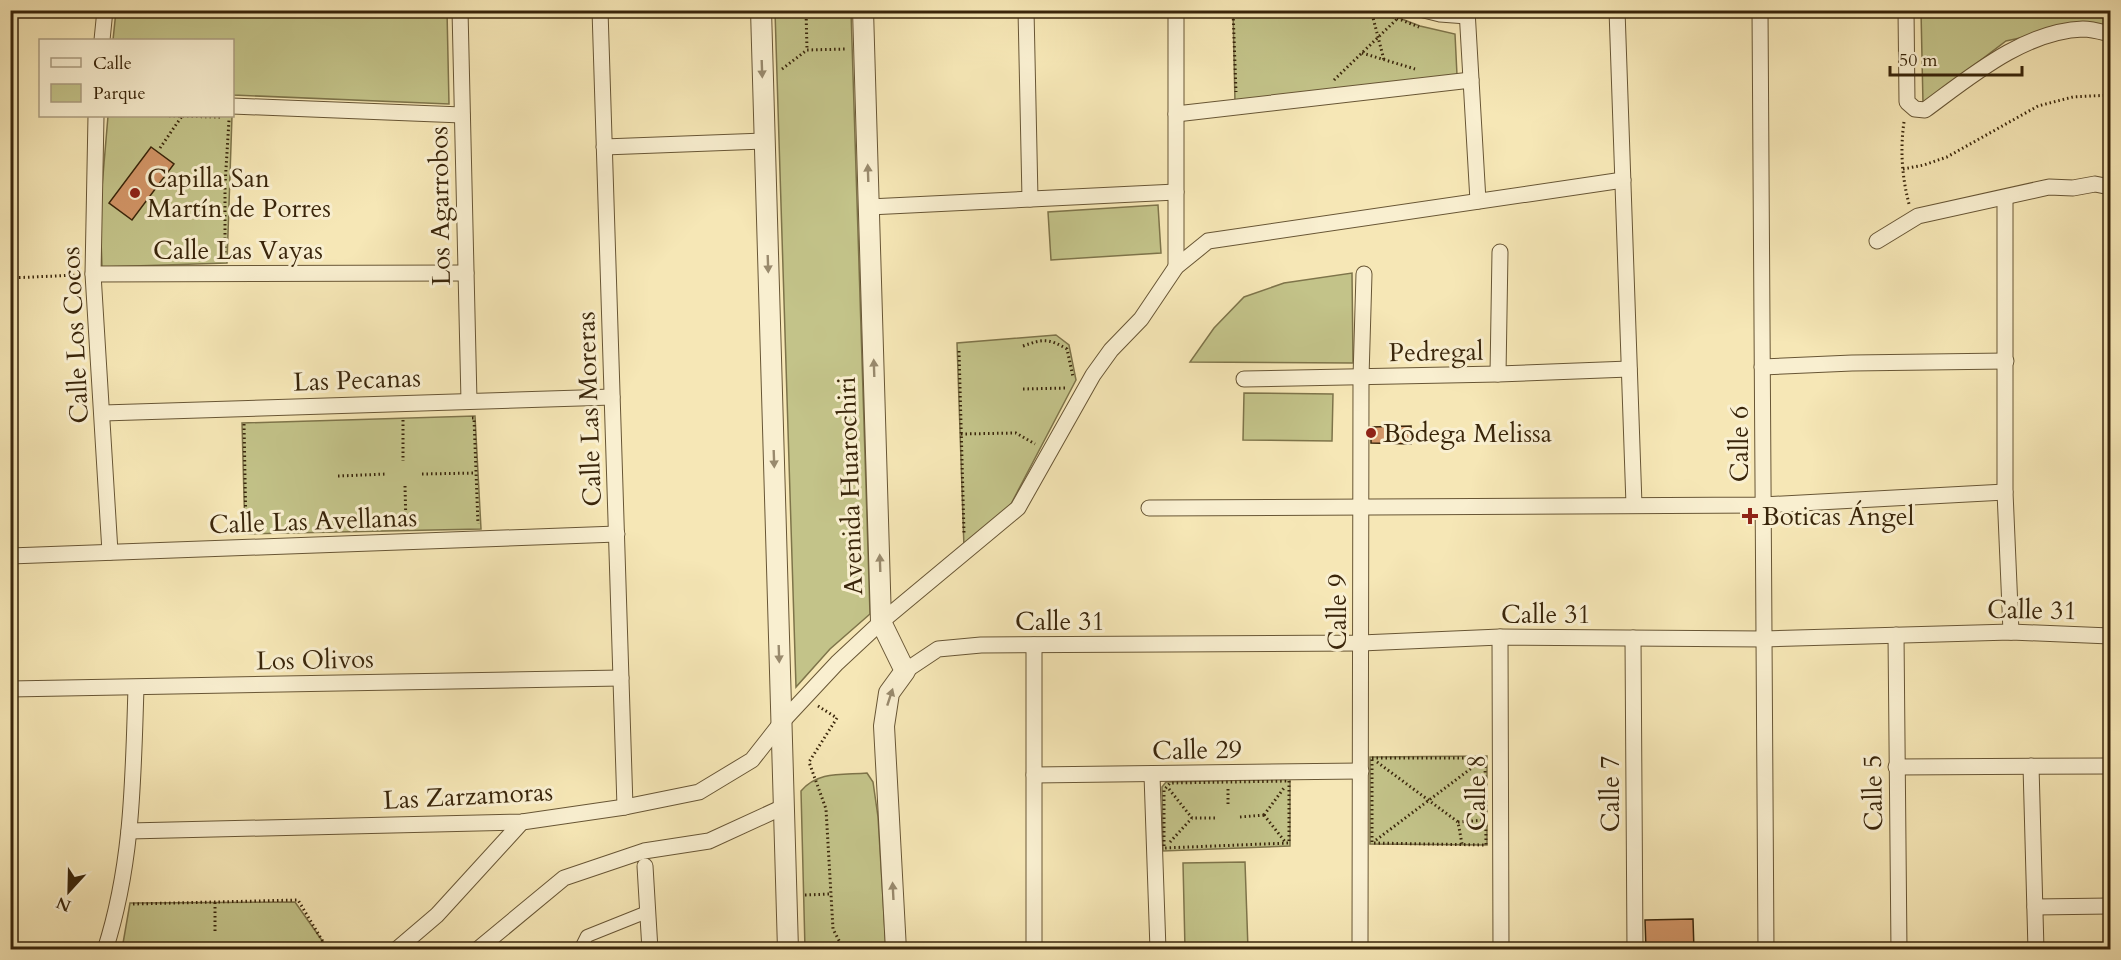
<svg xmlns="http://www.w3.org/2000/svg" width="2121" height="960" font-family="Cardo,serif">
	<rect width="100%" height="100%" fill="#f6e7b6"/>
	<filter id="stains"><feTurbulence type="fractalNoise" baseFrequency=".00333" numOctaves="4"/><feColorMatrix values="0 0 0 0 .2 0 0 0 0 .09 0 0 0 0 .02 0 0 0 .5 -.17"/></filter>
	<radialGradient id="worn" r=".72"><stop offset=".6" stop-color="#630" stop-opacity="0"/><stop offset="1" stop-color="#630" stop-opacity=".3"/></radialGradient>
	<g fill="#c3c389" stroke="#7e744a" stroke-width="1.5">
		<polygon points="116,11 447,11 449,104 233,95 232,40 113,40"/>
		<polygon points="775,11 851,11 870,614 830,649 796,687"/>
		<polygon points="1233,11 1381,11 1420,26 1455,34 1457,75 1235,103"/>
		<polygon points="1921,11 2110,11 2110,29 2089,23 2006,41 1923,104"/>
		<polygon points="108,116 232,116 227,263 102,267 100,211"/>
		<polygon points="1158,205 1161,253 1051,260 1048,212"/>
		<polygon points="1352,273 1353,363 1190,362 1214,328 1244,297 1284,283"/>
		<polygon points="1056,335 1069,345 1076,380 1011,504 964,548 957,343"/>
		<polygon points="1244,393 1333,394 1332,441 1243,440"/>
		<polygon points="475,416 481,529 245,534 242,423"/>
		<polygon points="1487,756 1487,845 1370,844 1370,757"/>
		<path d="M867,773L873,782L878,817L886,949H805L801,791C818,771 842,775 867,773Z"/>
		<polygon points="1290,779 1290,846 1163,851 1162,787 1166,782"/>
		<polygon points="1245,862 1248,949 1185,949 1183,863"/>
		<polygon points="295,902 328,949 122,949 130,903"/>
	</g>
	<g fill="#d29567" stroke="#39250a" stroke-width="1.5">
		<polygon points="151,147 174,164 132,220 109,203"/>
		<polygon points="1411,426 1411,444 1371,443 1371,427"/>
		<polygon points="1693,919 1694,950 1646,950 1645,920"/>
	</g>
	<g fill="none" stroke-linecap="round" stroke-linejoin="round">
		<defs>
			<polyline id="pedestrian" points="580,950 587,936 647,912"/>
			<g id="minor">
				<polyline points="460,10 469,401"/>
				<polyline points="600,10 625,807"/>
				<polyline points="1026,10 1030,199"/>
				<polyline points="1424,10 1440,14 1467,16"/>
				<polyline points="1467,10 1478,201"/>
				<polyline points="1617,10 1634,505"/>
				<polyline points="1760,10 1766,950"/>
				<path d="M1906,10L1907,102L1915,109L1925,110C1970,77 2024,31 2083,29C2092,29 2102,32 2110,34"/>
				<polyline points="102,40 105,10"/>
				<polyline points="232,106 462,115"/>
				<polyline points="1176,114 1471,80"/>
				<polyline points="96,116 93,274 110,552"/>
				<polyline points="604,147 764,141"/>
				<polyline points="2005,198 2005,492 2011,632"/>
				<polyline points="869,207 1176,192"/>
				<polyline points="1877,241 1918,216 2049,187 2073,188 2095,184 2110,187"/>
				<polyline points="1176,267 1176,10"/>
				<polyline points="93,274 466,273"/>
				<polyline points="1762,367 1852,363 2006,361"/>
				<polyline points="1498,374 1500,252"/>
				<polyline points="1244,379 1498,374 1629,369"/>
				<polyline points="103,413 612,397"/>
				<polyline points="1149,508 1763,505 2005,492"/>
				<polyline points="10,556 617,534"/>
				<polyline points="1896,635 1899,950"/>
				<polyline points="1500,637 1501,950"/>
				<polyline points="1633,638 1635,950"/>
				<polyline points="905,671 938,649 981,645 1361,643 1500,637 1764,639 2011,632 2110,636"/>
				<polyline points="10,689 621,678"/>
				<polyline points="2031,766 2036,950"/>
				<polyline points="1896,767 2110,766"/>
				<polyline points="1034,775 1361,771"/>
				<polyline points="1152,775 1158,950"/>
				<polyline points="129,831 522,822 625,807 699,792 752,760 781,723 837,663 881,622 1018,508 1093,375 1111,350 1141,319 1176,267 1208,241 1623,180"/>
				<polyline points="645,866 650,950"/>
				<polyline points="2035,907 2110,906"/>
				<path d="M105,950C133,863 133,778 136,688"/>
				<polyline points="396,950 437,915 522,822"/>
				<polyline points="477,950 564,878 644,851 709,841 783,807"/>
				<polyline points="1034,950 1034,645"/>
				<polyline points="1363,950 1360,946 1361,377 1364,274"/>
			</g>
			<g id="tertiary">
				<polyline points="761,10 788,950"/>
				<polyline points="863,10 881,622 905,671 889,693 884,726 896,950"/>
			</g>
		</defs>
		<use href="#pedestrian" stroke="#685635" stroke-width="14"/>
		<use href="#minor" stroke="#685635" stroke-width="17"/>
		<use href="#tertiary" stroke="#685635" stroke-width="22"/>
		<g stroke="#39250a" stroke-width="3" stroke-dasharray="1.5 3" stroke-linecap="butt">
			<polyline points="806,10 807,50"/>
			<polyline points="1233,10 1236,92"/>
			<polyline points="1371,10 1384,60"/>
			<polyline points="1376,10 1419,27"/>
			<polyline points="1987,10 1987,13"/>
			<polyline points="1362,53 1415,69"/>
			<polyline points="782,69 807,50 847,49"/>
			<polyline points="1334,80 1397,19"/>
			<polyline points="169,116 221,117"/>
			<path d="M1904,122C1900,150 1902,177 1909,204"/>
			<polyline points="160,148 182,116"/>
			<polyline points="1903,169 1924,165 1947,157 2038,106 2073,97 2110,95"/>
			<polyline points="225,257 225,185 229,120"/>
			<polyline points="10,278 78,275"/>
			<path d="M1023,346C1043,339 1048,338 1067,349L1073,377"/>
			<polyline points="959,351 964,533"/>
			<polyline points="1023,389 1067,388"/>
			<polyline points="472,418 474,418 478,524"/>
			<polyline points="403,420 403,461"/>
			<polyline points="244,424 246,531"/>
			<polyline points="961,434 1016,433 1035,444"/>
			<polyline points="422,474 476,473"/>
			<polyline points="338,476 387,474"/>
			<polyline points="405,486 406,526"/>
			<polyline points="818,706 837,718 809,762 826,809 833,929 844,950"/>
			<polygon points="1372,758 1485,758 1486,845 1372,843"/>
			<polyline points="1377,762 1458,822 1462,844"/>
			<polygon points="1289,781 1289,843 1164,848 1164,790 1170,783"/>
			<polyline points="1169,789 1192,818"/>
			<polyline points="1228,789 1228,805"/>
			<polyline points="1264,815 1284,788"/>
			<polyline points="1264,815 1286,843"/>
			<polyline points="1240,817 1264,815"/>
			<polyline points="1458,822 1486,820"/>
			<polyline points="1376,840 1485,758"/>
			<polyline points="1170,842 1192,818 1216,818"/>
			<polyline points="805,895 830,894"/>
			<polyline points="133,904 298,900 328,950"/>
			<polyline points="215,931 215,902"/>
		</g>
		<use href="#pedestrian" stroke="#f9efd0" stroke-width="12"/>
		<use href="#minor" stroke="#f9efd0" stroke-width="15"/>
		<use href="#tertiary" stroke="#f9efd0" stroke-width="20"/>
	</g>
	<defs><path id="oneway-solid" d="M-6-.8H1V-3.2L6.5 0L1 3.2V.8H-6Z" transform="scale(1.5)"/></defs>
	<g fill="#998a6d">
		<use href="#oneway-solid" transform="translate(762 69) rotate(88)"/>
		<use href="#oneway-solid" transform="translate(868 173) rotate(-92)"/>
		<use href="#oneway-solid" transform="translate(768 264) rotate(88)"/>
		<use href="#oneway-solid" transform="translate(874 368) rotate(-92)"/>
		<use href="#oneway-solid" transform="translate(774 459) rotate(88)"/>
		<use href="#oneway-solid" transform="translate(880 563) rotate(-92)"/>
		<use href="#oneway-solid" transform="translate(779 654) rotate(88)"/>
		<use href="#oneway-solid" transform="translate(890 697) rotate(-72)"/>
		<use href="#oneway-solid" transform="translate(893 891) rotate(-93)"/>
	</g>
	<g fill="#8f2418" stroke="#f9efd0" stroke-width="2">
		<circle cx="135" cy="193" r="6"/>
		<circle cx="1371" cy="433" r="6"/>
		<path d="M1747 507h6v6h6v6h-6v6h-6v-6h-6v-6h6z"/>
	</g>
	<g text-anchor="middle" dominant-baseline="central" stroke-width="6" stroke-linejoin="round" paint-order="stroke">
		<g font-size="26" fill="#39250a" stroke="#f9efd0" text-anchor="start">
			<text x="147" y="178">Capilla San<tspan x="147" dy="30">Martín de Porres</tspan></text>
			<text x="1383" y="433">Bodega Melissa</text>
			<text x="1762" y="516">Boticas Ángel</text>
		</g>
		<g font-size="26" fill="#39250a" stroke="#f9efd0">
			<text transform="translate(440 206) rotate(-91)">Los Agarrobos</text>
			<text x="238" y="250">Calle Las Vayas</text>
			<text transform="translate(75 335) rotate(-93)">Calle Los Cocos</text>
			<text transform="translate(1436 352) rotate(-1)">Pedregal</text>
			<text transform="translate(357 380) rotate(-2)">Las Pecanas</text>
			<text transform="translate(589 409) rotate(-92)">Calle Las Moreras</text>
			<text transform="translate(1739 444) rotate(-90)">Calle 6</text>
			<text transform="translate(850 486) rotate(-92)">Avenida Huarochiri</text>
			<text transform="translate(313 521) rotate(-2)">Calle Las Avellanas</text>
			<text transform="translate(2032 610) rotate(1)">Calle 31</text>
			<text transform="translate(1337 612) rotate(-90)">Calle 9</text>
			<text x="1546" y="614">Calle 31</text>
			<text x="1060" y="621">Calle 31</text>
			<text transform="translate(315 660) rotate(-1)">Los Olivos</text>
			<text transform="translate(1197 750) rotate(-1)">Calle 29</text>
			<text transform="translate(1476 793) rotate(-90)">Calle 8</text>
			<text transform="translate(1873 793) rotate(-91)">Calle 5</text>
			<text transform="translate(1610 794) rotate(-90)">Calle 7</text>
			<text transform="translate(468 796) rotate(-3)">Las Zarzamoras</text>
		</g>
	</g>
	<rect width="2121" height="960" fill="none" stroke="#f6e7b6" stroke-width="36"/>
	<rect x="12" y="12" width="2097" height="936" fill="none" stroke="#39250a" stroke-width="3"/>
	<rect x="18" y="18" width="2085" height="924" fill="none" stroke="#39250a" stroke-width="1.5"/>
	<rect x="39" y="39" width="195" height="78" fill="#f9efd0" stroke="#ac9e81" stroke-width="1.5"/>
	<rect x="51" y="58" width="30" height="9" fill="#f9efd0" stroke="#ac9e81" stroke-width="1.5"/>
	<text x="93" y="69" font-size="18" fill="#39250a">Calle</text>
	<rect x="51" y="84" width="30" height="18" fill="#c3c389" stroke="#ac9e81" stroke-width="1.5"/>
	<text x="93" y="99" font-size="18" fill="#39250a">Parque</text>
	<g transform="translate(69 891) rotate(202)" stroke="#f9efd0" stroke-width="4.5" paint-order="stroke">
	<path d="M0-4.5L10 22L0 15L-10 22Z" fill="#39250a"/>
	<text y="-9" font-size="16" font-weight="bold" text-anchor="middle" fill="#39250a">N</text>
	</g>
	<path d="M1890 66v9h132v-9" fill="none" stroke="#39250a" stroke-width="3"/>
	<text x="1899" y="66" font-size="18" fill="#39250a" stroke="#f9efd0" stroke-width="4.5" paint-order="stroke">50 m</text>
	<rect width="100%" height="100%" filter="url(#stains)"/>
	<rect width="100%" height="100%" fill="url(#worn)"/>
</svg>
